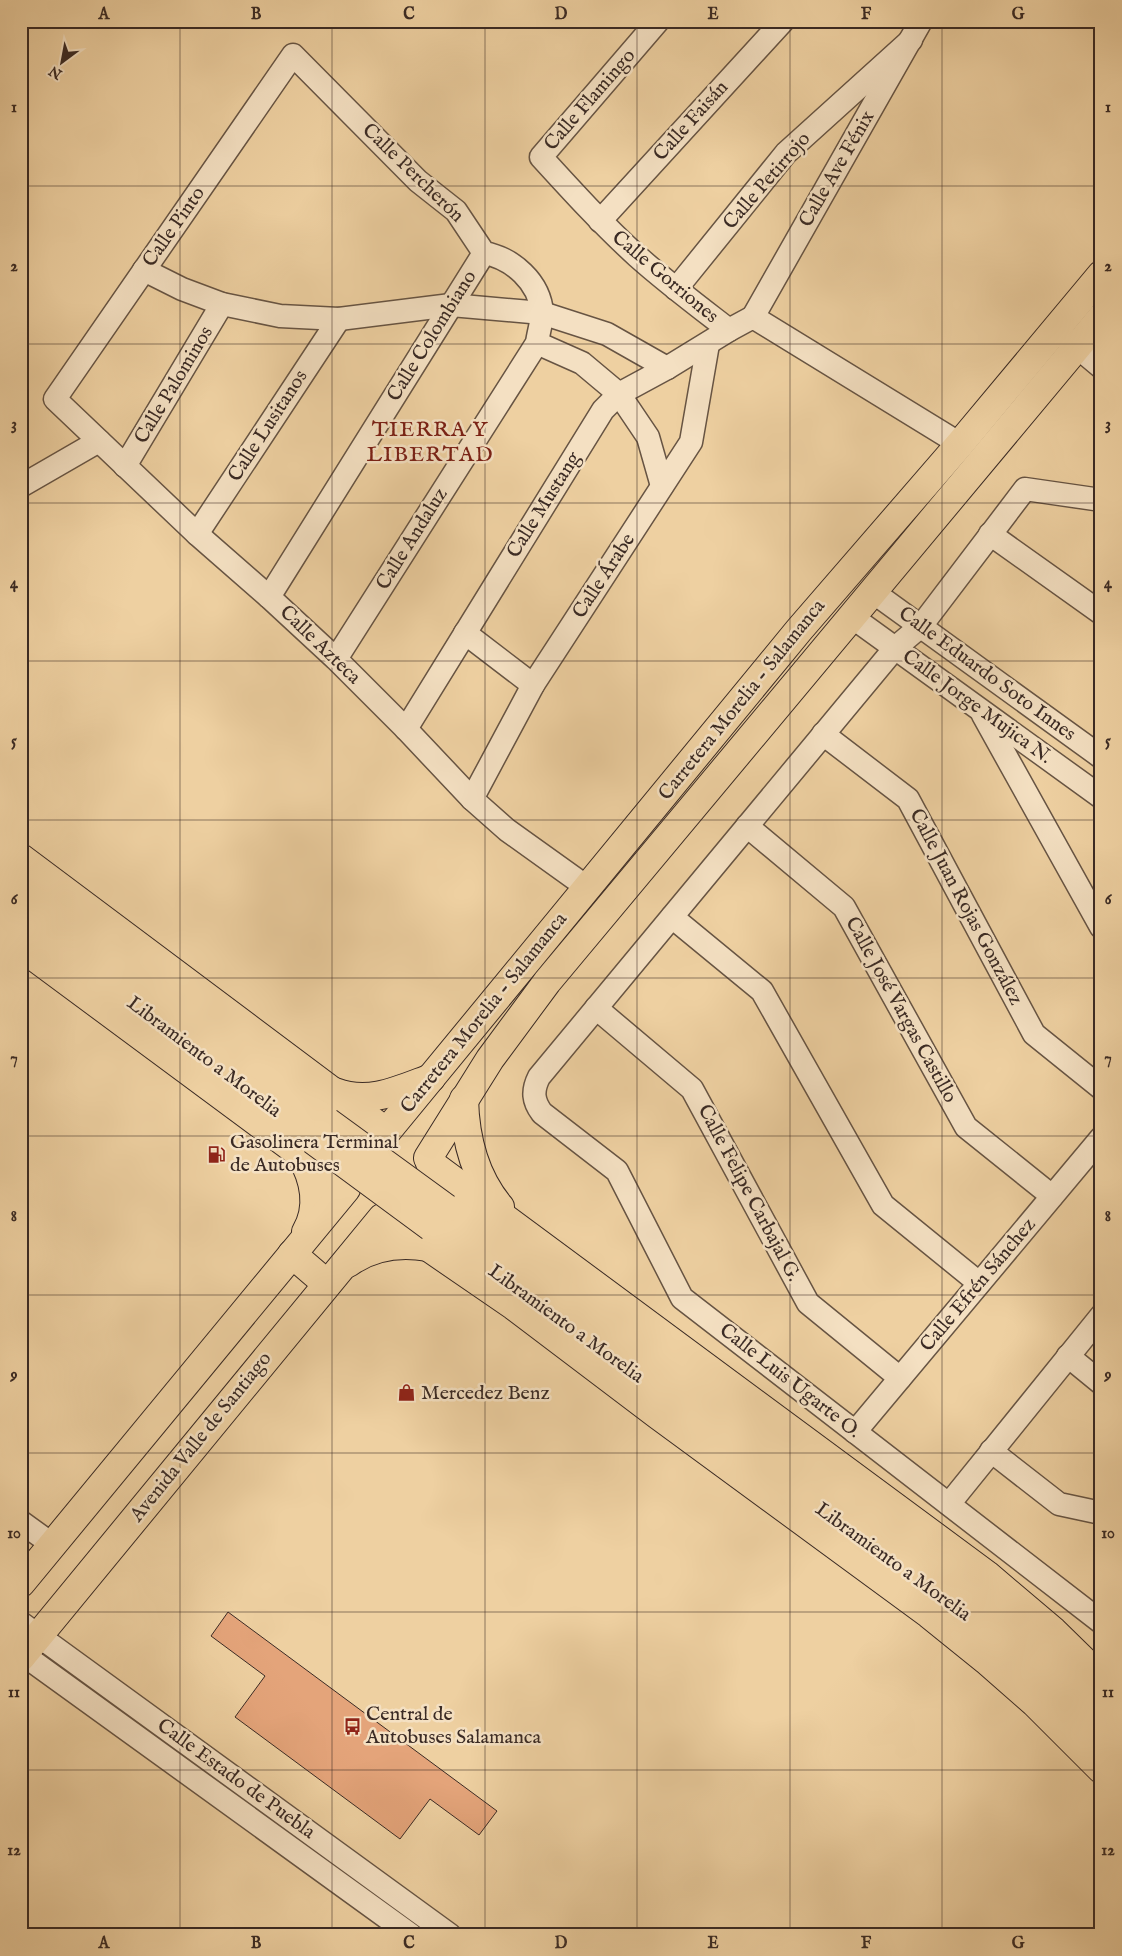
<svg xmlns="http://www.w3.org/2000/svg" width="1122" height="1956" font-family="'IM FELL English',serif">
	<rect width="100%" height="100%" fill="#eed0a1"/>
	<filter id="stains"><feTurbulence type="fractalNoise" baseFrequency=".004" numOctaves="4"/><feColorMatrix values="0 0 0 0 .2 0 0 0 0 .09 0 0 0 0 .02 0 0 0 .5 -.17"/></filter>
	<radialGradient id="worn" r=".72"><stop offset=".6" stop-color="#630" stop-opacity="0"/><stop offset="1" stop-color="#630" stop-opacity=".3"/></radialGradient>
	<polygon fill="#e4a47a" stroke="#3a2a24" points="228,1612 497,1811 479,1835 430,1799 400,1839 235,1717 265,1676 211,1636"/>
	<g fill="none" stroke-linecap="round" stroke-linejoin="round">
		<defs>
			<g id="minor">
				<path d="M658,21L541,157C572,191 603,225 637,256C666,282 698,306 729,330L753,317L960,444"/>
				<polyline points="600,221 783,21"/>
				<polyline points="144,270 182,289 222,304 280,316 339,319 451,305 542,313 607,334 667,368"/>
				<polyline points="676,289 786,153 911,40"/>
				<polyline points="753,317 921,21"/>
				<polyline points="1064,336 1101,367"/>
				<polyline points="537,343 582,363 619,394 648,437 662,486"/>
				<polyline points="125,466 222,304"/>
				<polyline points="21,486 99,441"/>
				<path d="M1101,500L1025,489L921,626L895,648L539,1077C532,1091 533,1101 542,1113L617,1171L682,1298L1101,1622"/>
				<polyline points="197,534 339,319"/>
				<polyline points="990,534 1101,613"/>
				<polyline points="873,592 1101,757"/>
				<polyline points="269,597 484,253"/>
				<polyline points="852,617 1101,797"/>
				<polyline points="465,633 533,685"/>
				<path d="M336,659L537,343C538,334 542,322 542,313C540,282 512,258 484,253L456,211L418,181L293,55L55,399L197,534L269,597L336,659L406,729L472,799L507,830L588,888"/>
				<polyline points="983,715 1101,927"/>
				<polyline points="406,729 603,410 619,394 667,368 729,330"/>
				<polyline points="823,734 908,799 1034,1034 1101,1088"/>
				<polyline points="472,799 533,685 691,442 708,344"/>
				<polyline points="747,826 844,907 966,1127 1052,1196"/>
				<polyline points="672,917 762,991 883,1205 979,1283"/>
				<polyline points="596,1008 692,1089 808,1303 900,1378"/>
				<polyline points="1068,1356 1101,1383"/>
				<polyline points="855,1432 1101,1138"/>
				<polyline points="991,1451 1059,1504 1101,1513"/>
				<polyline points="949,1504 1101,1316"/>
				<polyline points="21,1522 53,1545"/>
				<polyline points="21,1623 450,1935"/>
				<polyline points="21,1653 411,1935"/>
			</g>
			<g id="major">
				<polyline points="21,858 384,1130"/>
				<polyline points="21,947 345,1187"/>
				<path d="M335,1092C369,1105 399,1090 431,1078"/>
				<path d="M464,1099C465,1138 474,1176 500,1207"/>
				<polyline points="388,1130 799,630 960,444 1101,275"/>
				<path d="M300,1154C314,1178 321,1206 306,1232"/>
				<polyline points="428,1158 490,1059 547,982 1101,318"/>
				<polyline points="430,1163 987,1575 1053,1631 1101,1678"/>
				<polyline points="386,1218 514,1306 658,1415 929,1614 986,1660 1035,1703 1101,1769"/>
				<polyline points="292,1254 327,1284"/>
				<path d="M348,1263C372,1246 399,1242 428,1247"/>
				<polyline points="21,1583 346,1189"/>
				<polyline points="21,1657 382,1218"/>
			</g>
			<g id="highway">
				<polyline points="21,890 328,1122"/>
				<polyline points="21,919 313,1140"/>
				<polyline points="446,1208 993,1608 1042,1649 1101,1706"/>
				<polyline points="431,1227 956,1607 1001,1643 1101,1740"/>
			</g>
		</defs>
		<use href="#minor" stroke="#675443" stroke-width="25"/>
		<use href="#major" stroke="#3a2a24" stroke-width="30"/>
		<use href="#highway" stroke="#3a2a24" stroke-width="30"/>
		<use href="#minor" stroke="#f4e0c2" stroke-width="22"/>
		<use href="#major" stroke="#eed0a1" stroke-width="28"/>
		<use href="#highway" stroke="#eed0a1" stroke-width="28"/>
		<defs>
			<g id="highway-bridge">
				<polyline points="328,1122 446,1208"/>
				<polyline points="313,1140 431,1227"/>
			</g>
		</defs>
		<use href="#highway-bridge" stroke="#3a2a24" stroke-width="30" stroke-linecap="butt"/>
		<use href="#highway-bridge" stroke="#eed0a1" stroke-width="28"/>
	</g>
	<path fill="none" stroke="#3a2a24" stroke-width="1" stroke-opacity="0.55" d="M180,21V1935M332,21V1935M485,21V1935M637,21V1935M790,21V1935M942,21V1935M21,186H1101M21,344H1101M21,503H1101M21,661H1101M21,820H1101M21,978H1101M21,1136H1101M21,1295H1101M21,1453H1101M21,1612H1101M21,1770H1101"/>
	<defs>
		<symbol id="fuel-bare" viewBox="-9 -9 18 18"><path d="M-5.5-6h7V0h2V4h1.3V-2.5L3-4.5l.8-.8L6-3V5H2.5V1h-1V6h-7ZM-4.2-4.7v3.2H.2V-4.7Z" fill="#8f2418" stroke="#f4e0c2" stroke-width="2.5" paint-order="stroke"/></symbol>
		<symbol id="shop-bare" viewBox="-9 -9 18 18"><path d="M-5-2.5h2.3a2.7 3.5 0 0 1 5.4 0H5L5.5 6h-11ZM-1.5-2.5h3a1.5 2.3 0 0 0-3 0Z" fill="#8f2418" stroke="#f4e0c2" stroke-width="2.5" paint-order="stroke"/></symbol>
		<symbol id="bus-bare" viewBox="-9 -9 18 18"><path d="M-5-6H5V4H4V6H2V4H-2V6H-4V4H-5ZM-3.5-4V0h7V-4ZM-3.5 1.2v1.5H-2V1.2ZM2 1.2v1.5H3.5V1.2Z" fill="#8f2418" stroke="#f4e0c2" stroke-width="2.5" paint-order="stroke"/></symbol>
	</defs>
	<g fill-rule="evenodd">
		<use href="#fuel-bare" x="204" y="1142" width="25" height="25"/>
		<use href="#shop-bare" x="394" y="1380" width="25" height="25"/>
		<use href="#bus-bare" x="340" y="1714" width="25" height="25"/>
	</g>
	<g text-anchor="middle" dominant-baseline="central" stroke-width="5" stroke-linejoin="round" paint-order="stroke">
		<g font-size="20" fill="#3a2a24" stroke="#f4e0c2">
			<text transform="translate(590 100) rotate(-49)">Calle Flamingo</text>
			<text transform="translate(691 121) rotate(-48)">Calle Faisán</text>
			<text transform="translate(837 169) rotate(-60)">Calle Ave Fénix</text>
			<text transform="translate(413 173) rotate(44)">Calle Percherón</text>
			<text transform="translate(767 181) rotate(-49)">Calle Petirrojo</text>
			<text transform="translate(174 227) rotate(-55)">Calle Pinto</text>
			<text transform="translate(665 277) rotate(40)">Calle Gorriones</text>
			<text transform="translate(432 336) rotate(-58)">Calle Colombiano</text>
			<text transform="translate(174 385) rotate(-59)">Calle Palominos</text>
			<text transform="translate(268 426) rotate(-57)">Calle Lusitanos</text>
			<text transform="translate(544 505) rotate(-58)">Calle Mustang</text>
			<text transform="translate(412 539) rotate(-58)">Calle Andaluz</text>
			<text transform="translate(604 576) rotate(-57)">Calle Árabe</text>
			<text transform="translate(320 645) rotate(44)">Calle Azteca</text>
			<text transform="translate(987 674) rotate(36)">Calle Eduardo Soto Innes</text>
			<text transform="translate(742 700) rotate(-51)">Carretera Morelia - Salamanca</text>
			<text transform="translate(977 707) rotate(36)">Calle Jorge Mujica N.</text>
			<text transform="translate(966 907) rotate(62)">Calle Juan Rojas González</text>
			<text transform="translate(901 1010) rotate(61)">Calle José Vargas Castillo</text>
			<text transform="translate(484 1013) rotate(-51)">Carretera Morelia - Salamanca</text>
			<text transform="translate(204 1057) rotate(37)">Libramiento a Morelia</text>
			<text transform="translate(749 1193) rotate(62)">Calle Felipe Carbajal G.</text>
			<text transform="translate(978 1285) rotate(-50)">Calle Efrén Sánchez</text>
			<text transform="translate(566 1324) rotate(36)">Libramiento a Morelia</text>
			<text transform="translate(790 1381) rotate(38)">Calle Luis Ugarte O.</text>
			<text transform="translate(201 1437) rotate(-51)">Avenida Valle de Santiago</text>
			<text transform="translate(893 1562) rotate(36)">Libramiento a Morelia</text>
			<text transform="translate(236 1779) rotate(36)">Calle Estado de Puebla</text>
		</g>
		<g font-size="20" fill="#3a2a24" stroke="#f4e0c2" text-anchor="start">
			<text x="230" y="1142">Gasolinera Terminal<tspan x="230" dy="23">de Autobuses</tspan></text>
			<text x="421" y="1393">Mercedez Benz</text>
			<text x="366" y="1714">Central de<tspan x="366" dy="23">Autobuses Salamanca</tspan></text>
		</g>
		<g font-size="22" letter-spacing="1" fill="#7a1f14" stroke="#f4e0c2">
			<text x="430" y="430">TIERRA Y<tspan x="430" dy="25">LIBERTAD</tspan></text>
		</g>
	</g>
	<rect width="1122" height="1956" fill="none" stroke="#eed0a1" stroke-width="55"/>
	<g transform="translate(62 62) rotate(212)" stroke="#f4e0c2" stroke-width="4" paint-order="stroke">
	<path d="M0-4L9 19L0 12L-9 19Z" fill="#3a2a24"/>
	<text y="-8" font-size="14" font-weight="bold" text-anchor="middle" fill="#3a2a24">N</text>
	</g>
	<rect x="28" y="28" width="1066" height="1900" fill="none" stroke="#3a2a24" stroke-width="2"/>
	<g font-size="16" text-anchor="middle" font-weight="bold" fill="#3a2a24">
		<text x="104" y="19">A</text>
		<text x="256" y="19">B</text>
		<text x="409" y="19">C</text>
		<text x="561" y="19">D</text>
		<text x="713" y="19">E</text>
		<text x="866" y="19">F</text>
		<text x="1018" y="19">G</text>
		<text x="14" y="112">1</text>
		<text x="1108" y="112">1</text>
		<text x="14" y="271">2</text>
		<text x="1108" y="271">2</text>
		<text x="14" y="429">3</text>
		<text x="1108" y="429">3</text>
		<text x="14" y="588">4</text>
		<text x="1108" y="588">4</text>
		<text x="14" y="746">5</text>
		<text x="1108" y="746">5</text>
		<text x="14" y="904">6</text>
		<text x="1108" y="904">6</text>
		<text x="14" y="1063">7</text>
		<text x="1108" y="1063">7</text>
		<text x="14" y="1221">8</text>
		<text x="1108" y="1221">8</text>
		<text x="14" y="1380">9</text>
		<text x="1108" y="1380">9</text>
		<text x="14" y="1538">10</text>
		<text x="1108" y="1538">10</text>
		<text x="14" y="1697">11</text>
		<text x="1108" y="1697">11</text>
		<text x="14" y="1855">12</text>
		<text x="1108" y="1855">12</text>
		<text x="104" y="1948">A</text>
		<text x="256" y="1948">B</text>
		<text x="409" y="1948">C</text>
		<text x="561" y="1948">D</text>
		<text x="713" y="1948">E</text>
		<text x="866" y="1948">F</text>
		<text x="1018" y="1948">G</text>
	</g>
	<rect width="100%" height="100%" filter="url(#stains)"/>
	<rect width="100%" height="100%" fill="url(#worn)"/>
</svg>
